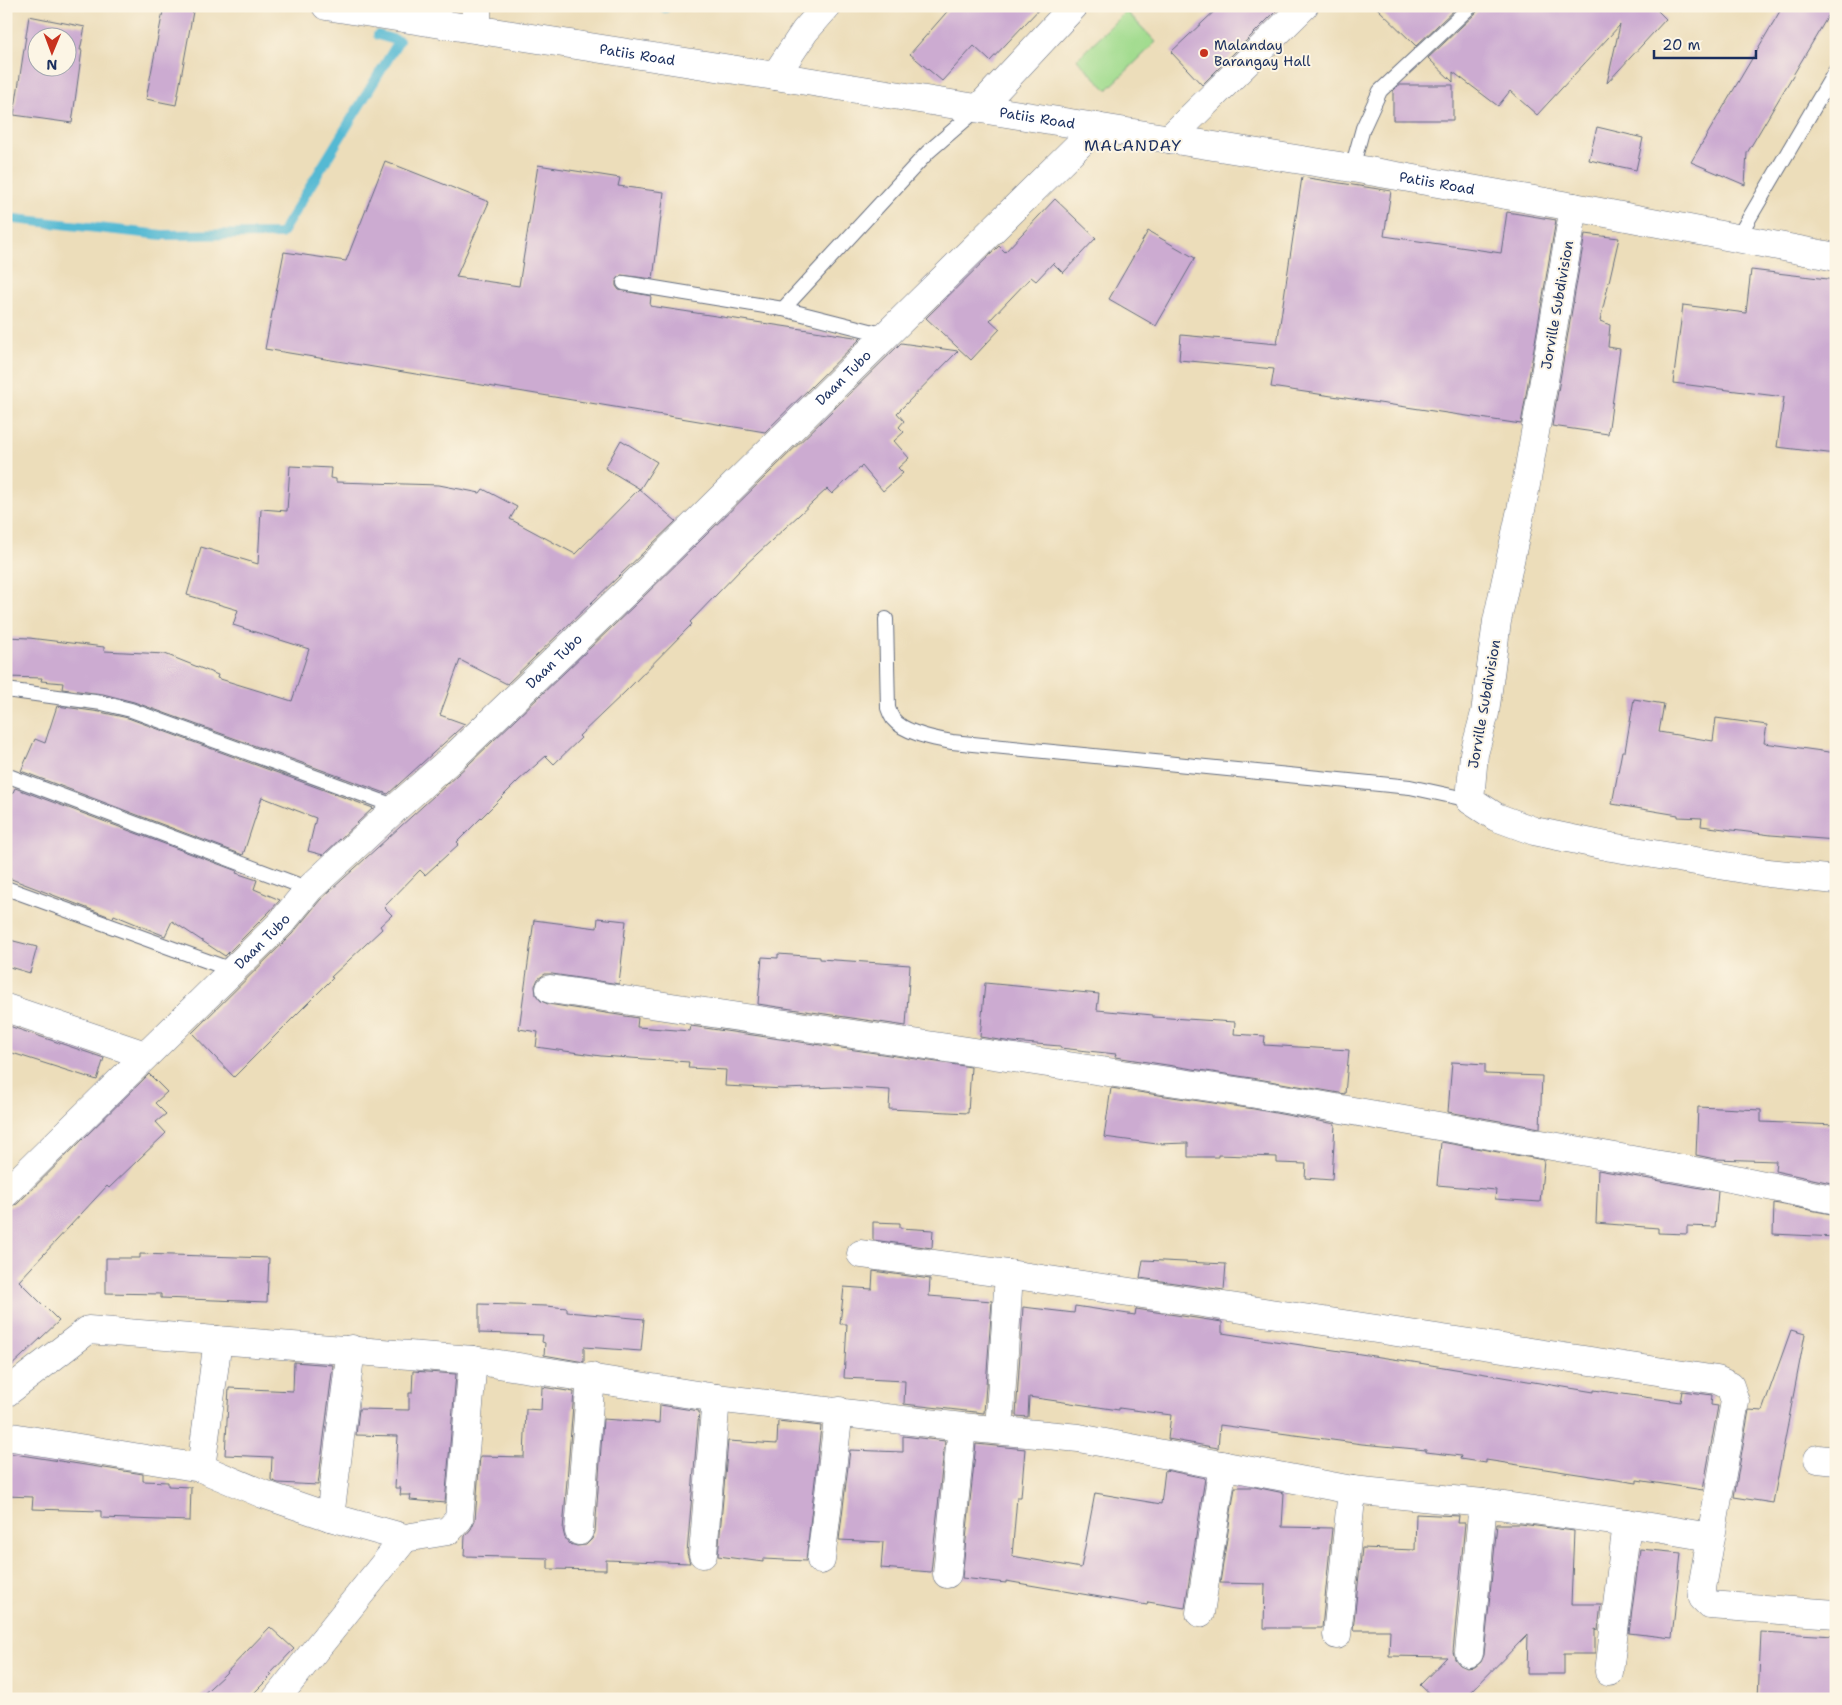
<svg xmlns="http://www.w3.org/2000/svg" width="1842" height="1705" font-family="'Shantell Sans',sans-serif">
	<rect width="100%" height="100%" fill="#fcf5e5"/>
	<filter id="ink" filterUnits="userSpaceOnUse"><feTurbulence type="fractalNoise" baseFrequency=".02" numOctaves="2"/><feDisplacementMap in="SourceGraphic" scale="10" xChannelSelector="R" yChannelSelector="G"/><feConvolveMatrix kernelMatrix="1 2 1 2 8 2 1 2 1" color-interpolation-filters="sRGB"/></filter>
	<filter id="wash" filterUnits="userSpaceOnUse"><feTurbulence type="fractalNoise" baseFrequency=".0096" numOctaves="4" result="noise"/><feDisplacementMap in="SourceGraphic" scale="20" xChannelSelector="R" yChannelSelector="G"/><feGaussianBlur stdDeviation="1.12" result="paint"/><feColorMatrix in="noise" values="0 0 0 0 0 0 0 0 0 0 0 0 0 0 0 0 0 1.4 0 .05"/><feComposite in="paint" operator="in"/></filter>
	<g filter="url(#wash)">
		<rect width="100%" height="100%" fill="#ecddba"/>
		<polygon fill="#a2dc8f" stroke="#5e8676" points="1126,11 1156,42 1107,90 1077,59"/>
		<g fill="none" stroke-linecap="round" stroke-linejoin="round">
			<g stroke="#54b9d3" stroke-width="10">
				<polyline points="665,8 667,6"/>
				<polyline points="6,218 162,235 281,234 399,41 378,35"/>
			</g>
		</g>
		<g id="blocks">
			<g fill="#ccabd1" fill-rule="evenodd">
				<polygon points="164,6 194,6 176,105 146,99"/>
				<polygon points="952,6 1042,6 990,61 974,46 942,81 910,54"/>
				<polygon points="1220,6 1281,6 1202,85 1171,52"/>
				<polygon points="1375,6 1458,6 1416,46"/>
				<polygon points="1480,6 1653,6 1666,19 1607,83 1620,25 1537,115 1510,91 1498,106 1453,72 1453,82 1428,58 1477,12"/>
				<polygon points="1783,6 1834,6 1747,153 1745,185 1691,162"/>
				<path d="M29,16L85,27L80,50H82L72,123L14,115ZM38,38H68V68H38Z"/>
				<polygon points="1399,85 1453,85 1453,120 1393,120 1393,91"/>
				<polygon points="1597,127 1643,138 1636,170 1589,160"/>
				<polygon points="385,161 489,202 456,277 519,286 538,165 620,178 618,186 664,192 653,279 621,275 616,281 616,286 619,290 651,296 650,306 861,338 765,432 265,349 284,252 346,261"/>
				<polygon points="1302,177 1391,191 1384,236 1501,253 1507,212 1556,220 1521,424 1271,387 1274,369 1179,360 1181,335 1277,344"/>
				<polygon points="1055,199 1096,238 1063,273 1053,263 1036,281 1031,277 990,320 1000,329 971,360 926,318 999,246 1005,252"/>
				<polygon points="1148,231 1195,258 1156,326 1109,299"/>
				<polygon points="1585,234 1619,238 1600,321 1610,325 1608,347 1620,349 1608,434 1552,426"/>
				<polygon points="1751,270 1836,280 1836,454 1777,447 1784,397 1673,383 1683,305 1746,313"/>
				<polygon points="901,343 958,351 897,413 904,421 899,427 904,432 894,441 909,458 898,468 903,473 883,491 862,466 832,494 827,489 743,567 690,622 692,624 626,691 579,736 581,738 554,764 546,756 519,780 457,842 459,844 425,875 420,870 384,907 392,915 380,926 382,929 331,977 333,978 234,1077 192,1033 292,934 320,900 469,764 637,603"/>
				<polygon points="621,440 657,462 640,489 605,468"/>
				<polygon points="290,466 331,468 330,478 336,479 336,482 439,485 480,493 483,489 517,507 510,519 575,554 639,489 676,521 507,684 460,660 440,715 465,724 388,794 134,702 103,694 62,689 63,683 41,681 42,678 6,677 6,637 29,638 104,647 104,651 165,654 218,675 217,678 292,701 309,649 233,625 238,610 187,595 201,547 258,564 261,509 287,511"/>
				<polygon points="1634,699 1664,704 1659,732 1713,741 1716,718 1767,725 1764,743 1836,753 1836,840 1771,835 1701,826 1702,818 1678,817 1678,815 1612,804 1622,751 1625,751"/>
				<polygon points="57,706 100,712 128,718 373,808 323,855 308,851 316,818 262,797 243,855 21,771 35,739 45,743"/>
				<polygon points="15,788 237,871 236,873 257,880 254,889 280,900 269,912 225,956 172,921 165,936 114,915 113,918 6,877 6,808"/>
				<polygon points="598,918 626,921 619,984 552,974 545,974 538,979 535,986 536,995 541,1001 548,1004 638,1018 637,1027 690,1031 691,1026 971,1067 968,1113 889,1109 890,1090 836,1087 784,1089 725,1086 726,1070 688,1068 689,1062 601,1056 536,1047 538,1032 519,1029 534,920 597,928"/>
				<polygon points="6,939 37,947 30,973 6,966"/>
				<polygon points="778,954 820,957 820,959 910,965 906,1026 758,1004 762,957 778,958"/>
				<polygon points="985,983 1099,994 1097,1010 1153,1015 1153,1017 1235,1022 1234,1034 1265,1036 1264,1045 1349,1050 1345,1094 1258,1079 1115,1057 1116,1054 1060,1048 1060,1046 1012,1042 980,1037"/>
				<polygon points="6,1025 104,1058 97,1080 6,1051"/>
				<polygon points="1452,1062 1485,1064 1485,1074 1542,1076 1540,1128 1448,1112"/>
				<polygon points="149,1074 167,1092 155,1103 166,1114 156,1122 166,1133 109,1188 107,1186 19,1281 59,1321 6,1371 6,1208 17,1204"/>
				<polygon points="1111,1088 1254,1109 1335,1124 1332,1180 1305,1178 1306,1164 1277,1163 1277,1157 1218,1155 1218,1157 1188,1157 1188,1143 1157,1144 1104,1137"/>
				<polygon points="1698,1107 1761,1110 1761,1122 1836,1125 1836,1184 1775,1171 1776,1161 1715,1159 1696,1155"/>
				<polygon points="1441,1142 1544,1160 1540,1202 1495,1199 1496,1190 1437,1185"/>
				<polygon points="1598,1170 1718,1191 1715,1227 1687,1226 1687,1234 1658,1233 1658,1228 1596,1223"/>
				<polygon points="1774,1203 1836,1215 1836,1237 1773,1234"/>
				<polygon points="873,1222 900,1223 900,1228 933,1230 932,1248 873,1240"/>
				<polygon points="140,1254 269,1258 267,1302 161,1298 161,1294 106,1293 106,1258 140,1258"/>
				<polygon points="1143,1260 1226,1264 1224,1290 1140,1278"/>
				<polygon points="873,1271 930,1279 929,1296 992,1301 984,1413 904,1404 905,1381 844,1378 847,1324 840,1324 844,1287 872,1289"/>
				<polygon points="479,1304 546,1306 567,1308 567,1312 644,1319 641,1351 584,1347 584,1362 544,1355 545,1343 542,1342 543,1335 479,1333"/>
				<polygon points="1075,1306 1135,1315 1136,1309 1222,1322 1222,1333 1413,1362 1594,1392 1594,1390 1680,1402 1682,1391 1712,1395 1711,1405 1718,1406 1703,1490 1637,1480 1637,1483 1486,1460 1486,1463 1460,1459 1461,1456 1426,1452 1426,1450 1362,1444 1220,1425 1218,1448 1168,1439 1171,1415 1119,1408 1119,1410 1029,1397 1028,1417 1016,1416 1023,1307 1074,1313"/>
				<polygon points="1791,1330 1805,1334 1773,1503 1734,1497 1749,1410 1762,1411"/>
				<polygon points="294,1362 333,1365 318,1485 278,1483 271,1480 272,1457 225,1455 229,1388 293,1391"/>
				<polygon points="413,1371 456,1374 445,1503 410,1500 411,1495 400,1495 401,1488 395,1488 398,1436 356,1435 359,1409 409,1410 409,1393 412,1393"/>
				<polygon points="542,1387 574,1392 563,1530 565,1538 570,1544 577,1546 586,1545 592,1539 595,1532 603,1419 659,1423 660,1405 699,1411 687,1553 690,1563 606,1560 606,1570 548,1569 548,1558 464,1556 465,1536 471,1529 475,1520 480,1456 524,1457 526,1409 541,1410"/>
				<polygon points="778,1421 821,1426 806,1561 763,1559 763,1562 718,1556 728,1441 777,1444"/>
				<polygon points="903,1436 945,1441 931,1572 881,1568 883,1542 839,1540 850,1450 903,1452"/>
				<polygon points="976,1444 1025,1449 1021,1497 1017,1497 1012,1556 1081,1568 1095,1493 1161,1504 1165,1470 1205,1478 1185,1608 1148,1602 1147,1605 1006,1581 1006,1583 962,1578"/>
				<polygon points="8,1453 143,1474 143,1481 168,1482 168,1486 191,1487 190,1521 101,1518 101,1511 32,1509 33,1497 6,1496"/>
				<polygon points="1235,1487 1255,1487 1284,1493 1282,1527 1332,1528 1322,1628 1264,1628 1265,1584 1220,1583"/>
				<polygon points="1416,1514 1459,1516 1458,1523 1465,1523 1453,1652 1455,1659 1460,1665 1467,1668 1475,1667 1481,1662 1484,1655 1497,1524 1521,1524 1574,1531 1571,1604 1601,1604 1598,1630 1595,1629 1595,1654 1564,1654 1564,1674 1527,1674 1528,1634 1464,1699 1435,1699 1420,1685 1447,1657 1389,1656 1390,1630 1353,1630 1362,1548 1415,1550"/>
				<polygon points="1640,1549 1681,1553 1672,1638 1629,1633"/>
				<polygon points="270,1627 294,1649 270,1674 272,1675 248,1699 198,1699 224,1675"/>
				<polygon points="1761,1632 1835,1636 1832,1699 1758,1699"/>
			</g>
		</g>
	</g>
	<g filter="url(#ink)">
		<use href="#blocks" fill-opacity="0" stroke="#646c7e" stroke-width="1"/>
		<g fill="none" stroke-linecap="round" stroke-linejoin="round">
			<defs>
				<g id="lane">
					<polyline points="1352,168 1363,128 1380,91 1471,6"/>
					<polyline points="1737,239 1836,70"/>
					<polyline points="624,283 783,309 886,335"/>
					<polyline points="783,309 928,152 979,108"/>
					<path d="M886,619L888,708C889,711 891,716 893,719C904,733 935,739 952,742L1410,787L1470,800"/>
					<polyline points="6,690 102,703 131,710 397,807"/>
					<polyline points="6,775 309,889"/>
					<polyline points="6,888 232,970"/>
				</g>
				<g id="street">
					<polyline points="477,29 477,6"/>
					<polyline points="775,76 805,31 827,6"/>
					<polyline points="979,108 1074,6"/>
					<polyline points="1169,139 1304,6"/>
					<polyline points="1574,207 1524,496 1497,621 1485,713 1474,754 1470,800 1496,817 1534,831 1611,847 1768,873 1836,880"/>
					<polyline points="550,989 1256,1094 1706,1173 1836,1200"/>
					<polyline points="6,1008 145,1055"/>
					<path id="s1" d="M6,1193L281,923L309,889L397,807L458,753L626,592L1097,127"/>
					<polyline points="861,1254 1009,1274 1717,1380 1730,1386 1735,1401 1702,1588 1703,1598 1710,1605 1836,1614"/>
					<polyline points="6,1393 88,1330 473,1360 716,1398 962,1427 1079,1438 1352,1490 1483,1503 1627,1523 1710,1537"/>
					<polyline points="999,1430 1009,1274"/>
					<polyline points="6,1436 201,1468 263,1494 330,1517 405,1538 448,1531 459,1519 473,1360"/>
					<polyline points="1818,1459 1836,1461"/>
					<polyline points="201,1468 218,1340"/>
					<polyline points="330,1517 351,1349"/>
					<polyline points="579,1531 591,1377"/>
					<polyline points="703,1554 716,1398"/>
					<polyline points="821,1560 839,1411"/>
					<polyline points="947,1574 962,1427"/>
					<polyline points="1200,1613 1223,1465"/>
					<polyline points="1337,1635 1352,1490"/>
					<polyline points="1469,1653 1483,1503"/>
					<polyline points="1609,1672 1627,1523"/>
					<polyline points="276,1699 405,1538"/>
				</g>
				<g id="secondary">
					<path id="s2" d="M326,6L775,76L1352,168L1574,207L1836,257"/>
				</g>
			</defs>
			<use href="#lane" stroke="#646c7e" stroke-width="16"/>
			<use href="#street" stroke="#646c7e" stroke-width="29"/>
			<use href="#secondary" stroke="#646c7e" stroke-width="29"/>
			<use href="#lane" stroke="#fff" stroke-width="14"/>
			<use href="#street" stroke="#fff" stroke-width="28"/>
			<use href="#secondary" stroke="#fff" stroke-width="28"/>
		</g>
	</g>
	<circle fill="#c8321e" stroke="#fcf5e5" stroke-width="2" cx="1204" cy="53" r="5"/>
	<g text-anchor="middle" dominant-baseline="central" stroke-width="4" stroke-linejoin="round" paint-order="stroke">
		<g font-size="14" fill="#1b2f5e" stroke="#fcf5e5" text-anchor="start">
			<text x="1214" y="45">Malanday<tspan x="1214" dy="16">Barangay Hall</tspan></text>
		</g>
		<g font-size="14" fill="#1b2f5e" stroke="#fcf5e5">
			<text stroke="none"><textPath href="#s2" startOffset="315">Patiis Road</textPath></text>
			<text stroke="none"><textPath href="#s2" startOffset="720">Patiis Road</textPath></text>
			<text stroke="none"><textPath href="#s2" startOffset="1125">Patiis Road</textPath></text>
			<text transform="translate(1557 305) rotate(-80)">Jorville Subdivision</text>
			<text stroke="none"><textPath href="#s1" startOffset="1169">Daan Tubo</textPath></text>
			<text stroke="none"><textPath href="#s1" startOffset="764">Daan Tubo</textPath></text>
			<text transform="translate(1484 704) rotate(-80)">Jorville Subdivision</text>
			<text stroke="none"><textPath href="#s1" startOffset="359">Daan Tubo</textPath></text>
		</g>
		<g font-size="16" letter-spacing="1" fill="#1b2f5e" stroke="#fcf5e5">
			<text x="1133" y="145">MALANDAY</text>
		</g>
	</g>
	<rect width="1842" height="1705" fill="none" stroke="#fcf5e5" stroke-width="25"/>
	<g transform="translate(52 52) rotate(181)"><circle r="24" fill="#fcf5e5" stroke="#a2a6af"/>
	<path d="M0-4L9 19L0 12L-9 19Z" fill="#c8321e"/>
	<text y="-8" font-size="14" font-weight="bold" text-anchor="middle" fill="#1b2f5e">N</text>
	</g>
	<path d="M1654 50v8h102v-8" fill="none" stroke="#1b2f5e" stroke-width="2.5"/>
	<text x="1662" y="50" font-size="15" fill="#1b2f5e" stroke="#fcf5e5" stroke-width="4" paint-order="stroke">20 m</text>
</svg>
